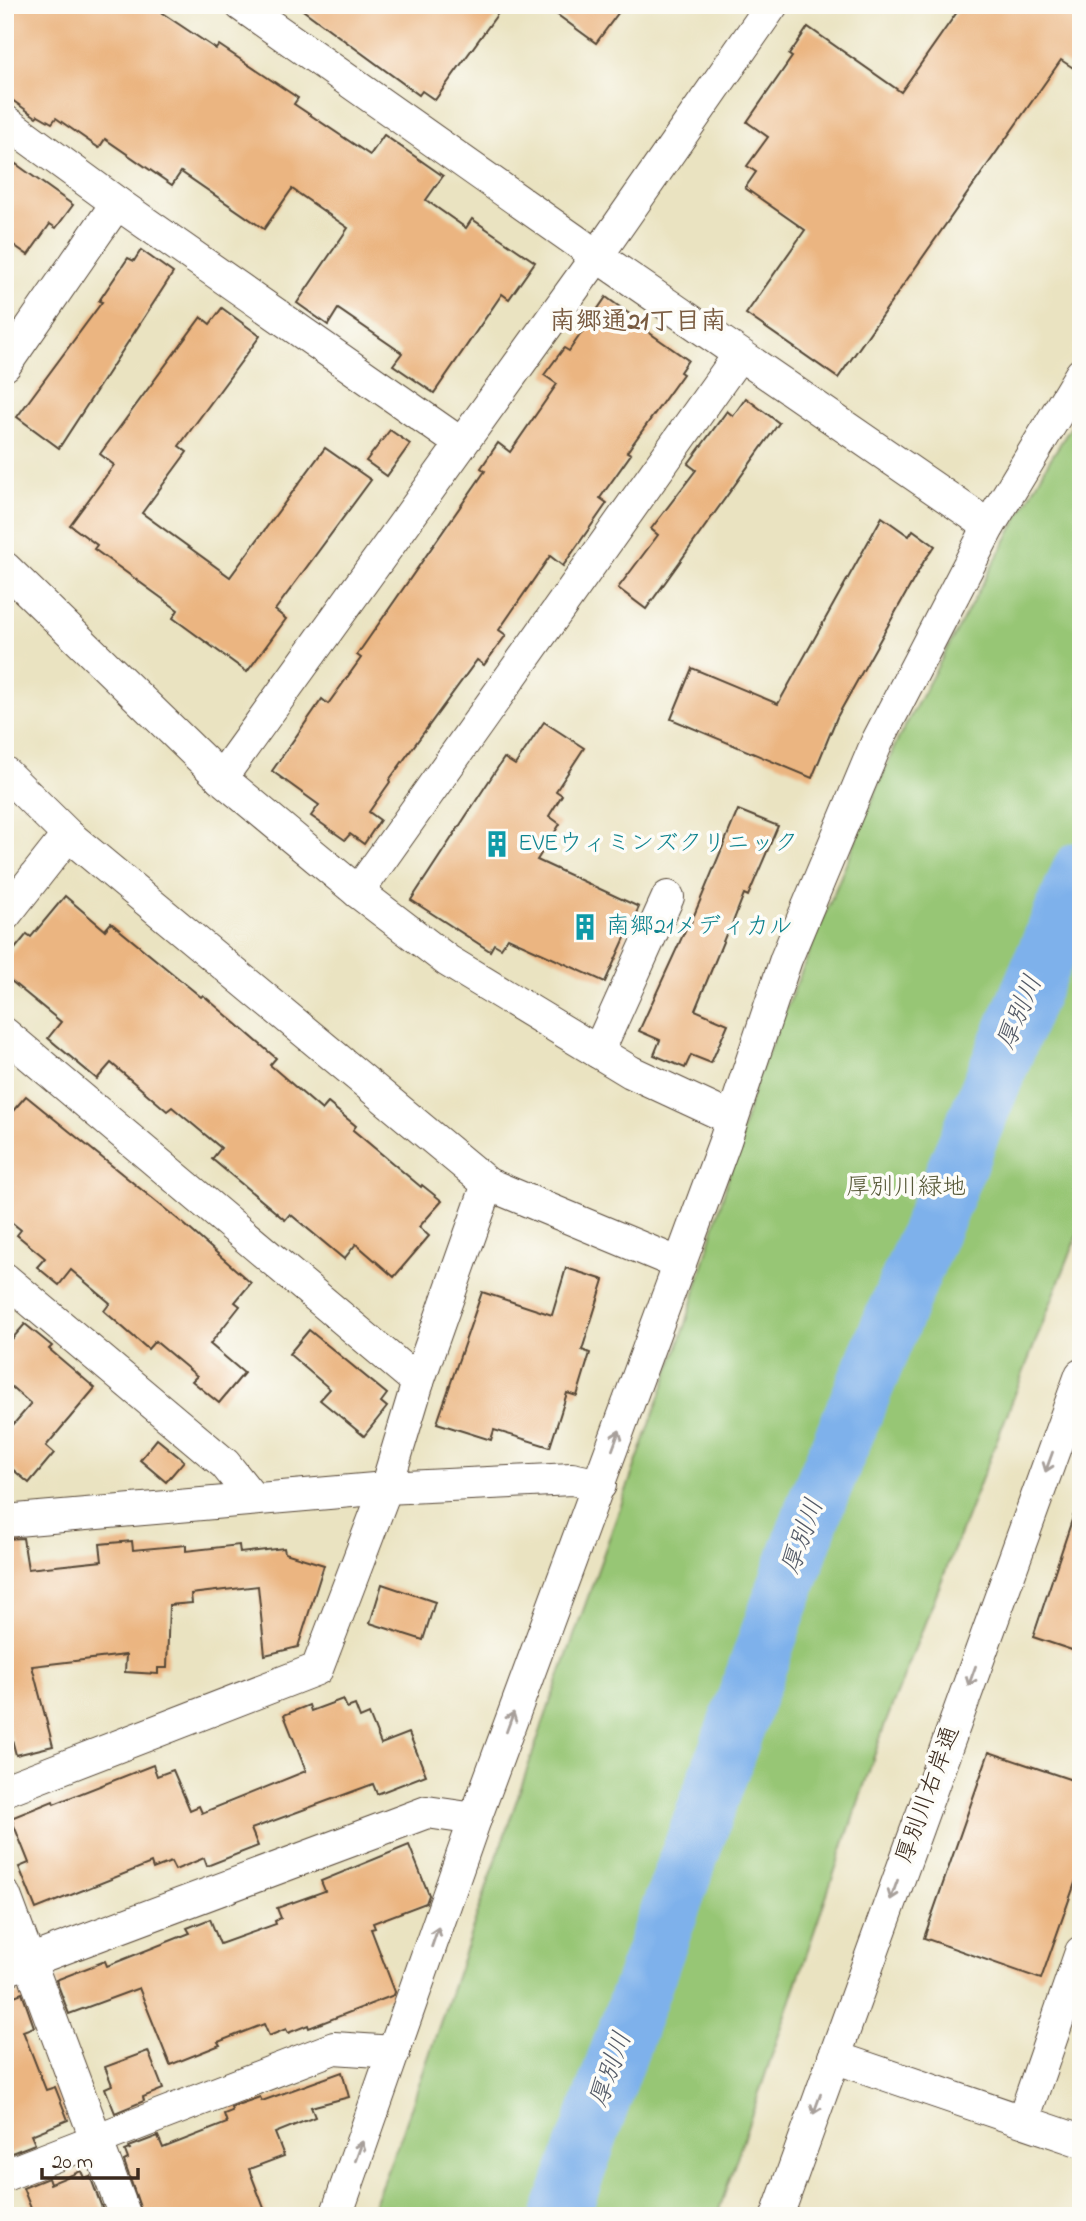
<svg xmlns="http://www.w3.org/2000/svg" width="1086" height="2221" font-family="'Indie Flower','Klee One',sans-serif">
	<rect width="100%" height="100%" fill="#fdfcf7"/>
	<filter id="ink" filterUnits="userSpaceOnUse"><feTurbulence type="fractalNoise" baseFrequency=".0143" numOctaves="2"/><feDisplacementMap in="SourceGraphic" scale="14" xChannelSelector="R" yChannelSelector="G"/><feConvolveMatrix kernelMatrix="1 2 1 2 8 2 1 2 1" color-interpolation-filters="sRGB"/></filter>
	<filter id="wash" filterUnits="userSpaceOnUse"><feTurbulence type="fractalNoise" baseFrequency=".00686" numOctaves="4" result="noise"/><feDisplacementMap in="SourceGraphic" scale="28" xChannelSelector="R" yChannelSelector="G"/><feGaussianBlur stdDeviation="1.57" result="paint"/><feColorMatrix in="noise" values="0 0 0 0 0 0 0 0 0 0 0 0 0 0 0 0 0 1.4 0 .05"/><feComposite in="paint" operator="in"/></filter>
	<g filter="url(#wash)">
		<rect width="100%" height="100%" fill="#eae3c1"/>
		<polygon fill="#97c675" stroke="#69784a" stroke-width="2" points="1081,411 1081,1226 884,1727 717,2216 369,2216 403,2131 551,1700 686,1324 757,1079 896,743 1048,463"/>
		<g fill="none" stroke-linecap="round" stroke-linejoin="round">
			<polyline stroke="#7eb1eb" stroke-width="58" points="560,2216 818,1498 1081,870"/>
		</g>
		<g id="blocks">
			<g fill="#ebb581">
				<polygon points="15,5 150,5 216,49 219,45 298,98 294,104 370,155 384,135 443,176 426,200 466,228 472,219 535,262 509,299 502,294 434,393 393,365 402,353 338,309 328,325 297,303 348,228 292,189 264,229 181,172 172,185 105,139 99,148 56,118 52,123 38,115 36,117 5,95 5,19"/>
				<polygon points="296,5 504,5 435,100 422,91 419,95"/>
				<polygon points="544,5 624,5 596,43"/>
				<polygon points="962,5 1081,5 1081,73 1061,60 838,378 746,314 805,230 745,188 756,172 747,166 768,137 747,122 792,57 789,55 808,27 901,92"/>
				<polygon points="16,164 73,205 56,228 50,224 28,255 5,239 5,179"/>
				<polygon points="141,250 173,273 59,448 17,417 102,302 99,301 128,258 134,261"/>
				<polygon points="606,297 646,326 644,329 688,360 680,372 683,374 627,452 631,454 600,498 607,503 563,566 550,556 499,630 506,635 484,665 477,660 389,780 390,782 369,812 380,820 364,844 350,834 345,840 311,816 319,805 272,771 322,699 328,704 361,658 357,655 485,471 481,468 498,443 510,452 557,384 544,375 564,348 569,351"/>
				<polygon points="222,308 260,336 179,446 187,452 142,513 230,577 325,448 371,480 275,610 286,619 247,672 173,618 178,610 94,549 97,545 70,525 114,465 100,454 201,317 210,324"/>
				<polygon points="746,398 779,423 646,609 618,588 658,535 651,529 696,470 688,464 727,411 733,416"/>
				<polygon points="390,430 410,444 387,476 366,461"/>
				<polygon points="882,517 909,536 913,530 935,546 924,561 837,717 812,778 671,719 692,668 778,704"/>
				<polygon points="544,722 584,748 556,791 562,795 549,816 560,824 537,860 639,907 605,982 508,938 501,948 494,944 490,951 411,900 504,758 515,765"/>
				<polygon points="738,810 778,826 748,896 744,894 731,927 729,927 695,1010 728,1024 711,1063 691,1055 685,1068 654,1055 660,1040 639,1031 688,924 690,925"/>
				<polygon points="65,896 105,930 111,923 201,997 203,995 276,1058 270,1065 322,1110 328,1103 356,1126 353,1130 421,1187 422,1185 442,1201 419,1227 429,1236 394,1277 356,1244 344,1259 290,1214 285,1220 212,1159 221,1148 172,1107 167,1111 111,1063 97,1079 48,1038 61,1022 5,976 5,961 27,934 31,937"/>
				<polygon points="26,1096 185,1225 251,1283 235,1302 240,1306 210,1344 244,1373 219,1403 192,1381 197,1376 155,1341 148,1349 104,1311 110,1303 71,1270 59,1285 37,1267 45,1258 17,1235 21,1230 5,1217 5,1120"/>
				<polygon points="566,1268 604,1280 582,1350 590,1353 577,1396 567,1393 550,1447 494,1430 491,1440 437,1423 482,1292 552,1315"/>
				<polygon points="25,1324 52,1346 49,1349 95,1388 46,1446 54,1453 29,1483 5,1463 5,1434 31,1404 5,1381 5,1347"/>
				<polygon points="309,1330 387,1394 381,1402 387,1407 364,1436 320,1400 330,1389 289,1354"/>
				<polygon points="157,1439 184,1461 166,1482 140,1460"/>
				<polygon points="1076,1508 1081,1509 1081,1653 1033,1637"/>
				<polygon points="23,1538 28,1569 102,1561 100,1544 132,1541 133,1550 186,1545 186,1551 239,1545 240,1553 284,1548 285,1553 324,1565 298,1647 265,1655 258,1586 191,1594 192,1603 169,1605 167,1668 158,1668 158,1674 125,1672 126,1655 32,1666 53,1746 16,1755 5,1712 5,1539"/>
				<polygon points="382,1584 435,1602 423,1640 370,1623"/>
				<polygon points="343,1699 347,1708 355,1705 360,1718 369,1714 381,1744 409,1733 426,1775 377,1794 373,1784 251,1829 258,1846 207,1866 204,1858 175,1870 171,1862 153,1869 151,1863 36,1909 19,1867 29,1863 11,1818 53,1801 54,1804 153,1765 157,1776 173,1770 190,1810 199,1806 202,1813 306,1771 284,1715 309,1705 311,1711"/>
				<polygon points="989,1752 1081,1783 1081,1866 1041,1979 924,1938"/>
				<polygon points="409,1845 429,1895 426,1903 373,1923 375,1928 371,1929 395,1992 394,1995 309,2028 308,2025 288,2033 286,2029 269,2036 264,2024 218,2042 220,2045 170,2065 139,1988 69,2014 56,1980 105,1961 107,1966 190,1933 187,1928 210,1919 220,1944 276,1924 275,1921 281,1918 277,1908 325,1891 321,1881"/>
				<polygon points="6,1990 9,1998 22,1993 34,2027 23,2031 46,2090 55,2087 68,2120 31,2135 35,2144 9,2154 5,2146"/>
				<polygon points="148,2051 163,2089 143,2097 144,2101 115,2113 105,2088 112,2085 105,2067"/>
				<polygon points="342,2072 349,2097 311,2107 315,2117 275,2133 284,2156 249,2169 267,2216 143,2216 124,2161 128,2159 125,2151 130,2149 129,2147 158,2136 163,2148 227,2123 224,2114 232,2111 231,2107 260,2097 262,2101"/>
				<polygon points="81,2171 84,2178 90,2176 105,2216 34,2216 23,2188 48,2178 50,2184"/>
			</g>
		</g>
	</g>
	<g filter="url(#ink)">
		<use href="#blocks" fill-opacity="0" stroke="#554636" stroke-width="2"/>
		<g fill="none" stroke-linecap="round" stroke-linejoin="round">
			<defs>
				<g id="minor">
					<polyline points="241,5 597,256 989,526"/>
					<polyline points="5,121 117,203 460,443"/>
					<polyline points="5,365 117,203"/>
					<polyline points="5,568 221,778 358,892 448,961 631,1072 732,1119"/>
					<polyline points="5,773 68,835 488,1184 680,1264"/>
					<polyline points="221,778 597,256 772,5"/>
					<polyline points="358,892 739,355"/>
					<polyline points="5,915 68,835"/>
					<polyline points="5,1034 418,1382"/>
					<polyline points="598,1052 668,897"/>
					<polyline points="5,1279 225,1464 253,1499"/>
					<polyline points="5,1521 386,1488 572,1479 600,1485"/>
					<polyline points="5,1790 317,1669 386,1488 418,1382 488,1184"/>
					<polyline points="5,1896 125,2216"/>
					<polyline points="5,1970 427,1812 475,1819"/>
					<polyline points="834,2057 1081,2141"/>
					<polyline points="1023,2120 1081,1952"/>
					<polyline points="5,2175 334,2048 394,2052"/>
					<polyline points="336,2216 475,1819 725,1141 786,959 877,742 989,526 1081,374"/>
					<polyline points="777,2216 1081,1375"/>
				</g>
			</defs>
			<use href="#minor" stroke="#554636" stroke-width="34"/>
			<use href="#minor" stroke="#fff" stroke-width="32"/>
		</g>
		<defs><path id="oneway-shaft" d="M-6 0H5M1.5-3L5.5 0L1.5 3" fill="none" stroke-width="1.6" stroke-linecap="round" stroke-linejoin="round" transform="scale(1.75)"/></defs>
		<g stroke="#a79f9a">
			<use href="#oneway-shaft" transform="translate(616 1440) rotate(-70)"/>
			<use href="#oneway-shaft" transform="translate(1049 1462) rotate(110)"/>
			<use href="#oneway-shaft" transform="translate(972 1676) rotate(110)"/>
			<use href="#oneway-shaft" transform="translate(510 1722) rotate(-70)"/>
			<use href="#oneway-shaft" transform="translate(894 1890) rotate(110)"/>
			<use href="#oneway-shaft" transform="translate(435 1937) rotate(-71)"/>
			<use href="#oneway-shaft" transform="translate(817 2104) rotate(110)"/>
			<use href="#oneway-shaft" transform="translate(359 2151) rotate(-70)"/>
		</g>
	</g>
	<defs>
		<symbol id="building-bare" viewBox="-9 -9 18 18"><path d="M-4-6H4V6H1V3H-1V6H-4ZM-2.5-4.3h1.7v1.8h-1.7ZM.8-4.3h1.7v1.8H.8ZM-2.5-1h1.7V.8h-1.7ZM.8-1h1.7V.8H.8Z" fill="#0f9aa8" stroke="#fdfcf7" stroke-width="2.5" paint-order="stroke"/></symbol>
	</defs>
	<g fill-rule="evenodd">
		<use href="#building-bare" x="478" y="825" width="38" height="38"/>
		<use href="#building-bare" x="566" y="908" width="38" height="38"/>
	</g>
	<g text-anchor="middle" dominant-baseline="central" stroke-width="7" stroke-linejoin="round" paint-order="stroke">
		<g font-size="24" fill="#0d838f" stroke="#fdfcf7" text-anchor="start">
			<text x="518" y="844">EVEウィミンズクリニック</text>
			<text x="606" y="927">南郷21メディカル</text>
		</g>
		<g font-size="24" fill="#575938" stroke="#fdfcf7">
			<text x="906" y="1188">厚別川緑地</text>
		</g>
		<g font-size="24" fill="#3b2a1e" stroke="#fdfcf7">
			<text transform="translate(929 1795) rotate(-70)">厚別川右岸通</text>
		</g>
		<g font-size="26" font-weight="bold" fill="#795b41" stroke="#fdfcf7">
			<text x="638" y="323">南郷通21丁目南</text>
		</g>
		<g font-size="26" font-style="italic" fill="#525966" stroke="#fdfcf7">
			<text transform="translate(1021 1013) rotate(-67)">厚別川</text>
			<text transform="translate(804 1537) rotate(-70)">厚別川</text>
			<text transform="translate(612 2070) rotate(-70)">厚別川</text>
		</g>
	</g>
	<rect width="1086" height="2221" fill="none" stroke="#fdfcf7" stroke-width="28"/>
	<path d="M42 2168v10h96v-10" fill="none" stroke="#3b2a1e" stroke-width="3.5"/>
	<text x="52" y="2168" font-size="21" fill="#3b2a1e" stroke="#fdfcf7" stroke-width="5" paint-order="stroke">20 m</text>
</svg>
